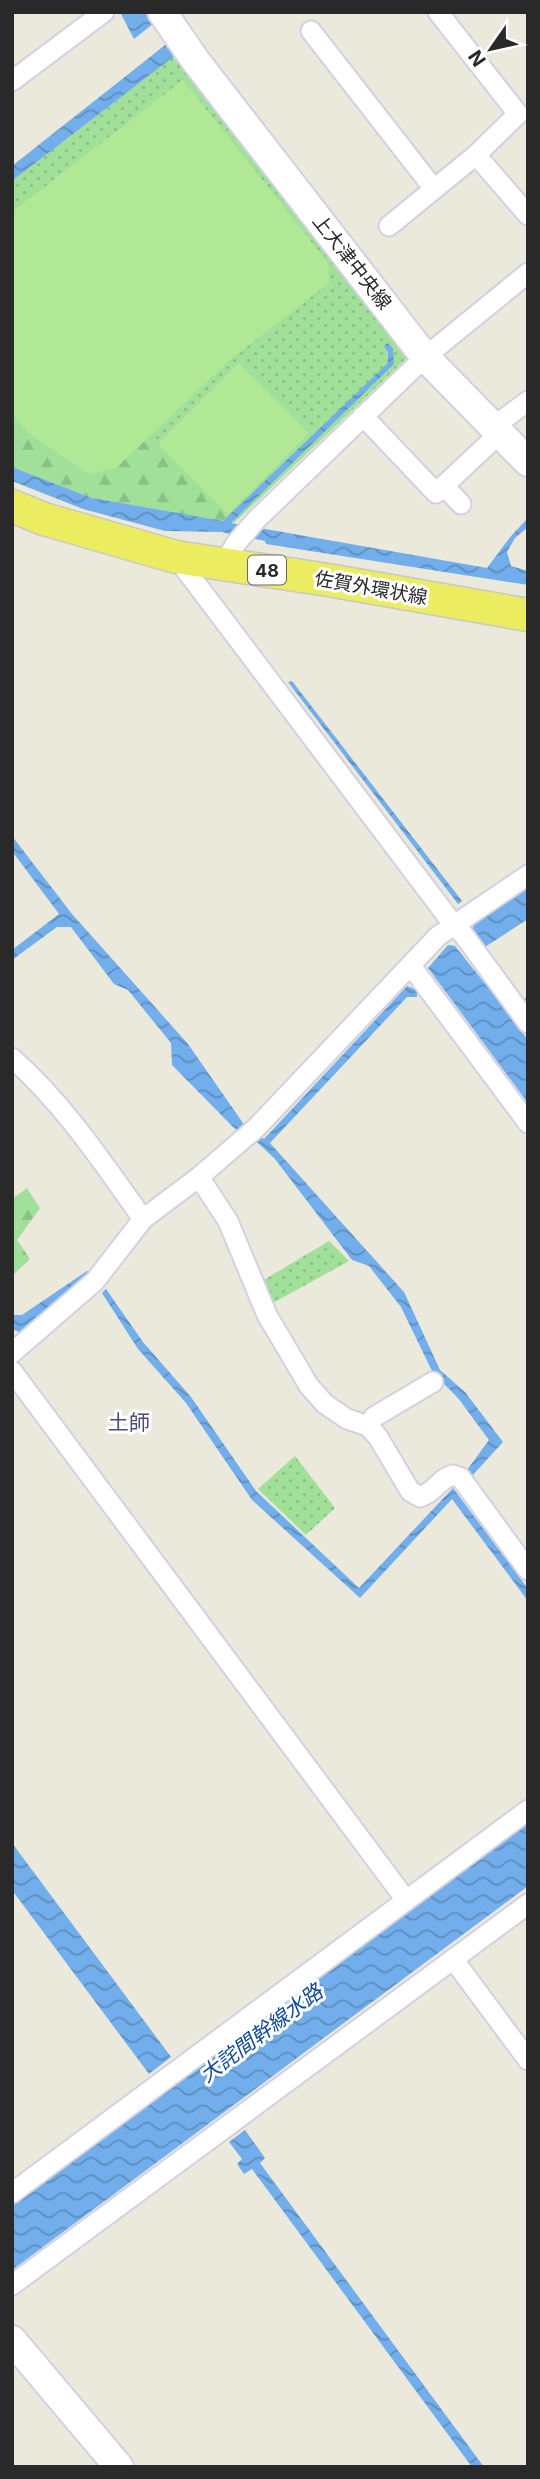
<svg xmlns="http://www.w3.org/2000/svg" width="540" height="2479" font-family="Inter,'Noto Sans JP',sans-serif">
	<defs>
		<pattern id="green-dots" width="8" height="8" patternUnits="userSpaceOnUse" patternTransform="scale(1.75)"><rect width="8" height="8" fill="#a1e099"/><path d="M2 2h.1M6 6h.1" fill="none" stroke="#8bc084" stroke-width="1.8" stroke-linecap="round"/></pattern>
		<pattern id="forest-firs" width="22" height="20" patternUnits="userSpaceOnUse" patternTransform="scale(1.75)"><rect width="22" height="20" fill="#a1e099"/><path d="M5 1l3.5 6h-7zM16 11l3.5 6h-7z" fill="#8bc084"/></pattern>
		<pattern id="water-waves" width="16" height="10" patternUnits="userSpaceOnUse" patternTransform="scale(1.75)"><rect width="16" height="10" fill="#71aeeb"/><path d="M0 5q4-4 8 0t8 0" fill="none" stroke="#5d8ebe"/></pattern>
	</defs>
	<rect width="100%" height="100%" fill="#ebe8dc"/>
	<g fill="url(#green-dots)">
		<polygon points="173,57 407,358 234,523 92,498 12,467 12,181"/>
		<polygon points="329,1241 349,1261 271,1304 262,1281"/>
		<polygon points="295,1456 335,1508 306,1535 258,1489"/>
	</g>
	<g fill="url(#forest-firs)">
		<polygon points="12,414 27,432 116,468 143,442 158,444 228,514 223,522 92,498 12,467"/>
		<polygon points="27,1188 40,1208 17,1240 30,1259 12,1276 12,1199"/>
	</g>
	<g fill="#b1e895">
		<polygon points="183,80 328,263 329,283 231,359 116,468 89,474 27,432 12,414 12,212"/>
		<polygon points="239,363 309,433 228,514 158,444"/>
	</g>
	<g fill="url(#water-waves)">
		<polygon points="120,12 147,12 154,23 134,39"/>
		<polygon points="169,42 177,54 12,181 12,166"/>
		<polygon points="388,343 393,349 394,364 231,523 487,568 511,536 528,518 528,527 515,538 507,552 511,566 528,571 528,585 266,544 265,541 221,532 165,531 83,509 12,481 12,467 92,498 223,521 388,363 388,352 384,346"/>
		<polygon points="292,681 462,901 458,904 288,682"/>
		<polygon points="12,836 72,914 188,1044 243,1123 264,1139 407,986 417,990 417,997 407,997 270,1143 404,1292 440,1370 465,1392 503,1442 471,1477 467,1470 489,1440 458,1398 433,1373 401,1307 369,1266 352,1260 275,1159 258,1143 234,1128 172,1065 171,1043 128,990 114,984 71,927 57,927 12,960 12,950 59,914 12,851"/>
		<polygon points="528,887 528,919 485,947 472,929 476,922"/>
		<polygon points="448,945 455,946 507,1011 528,996 528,1013 515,1023 528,1040 528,1103 428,968"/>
		<polygon points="87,1271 93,1272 19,1332 12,1329 12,1315 22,1315"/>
		<polygon points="106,1289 143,1342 191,1397 256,1491 359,1588 453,1488 528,1589 528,1601 452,1499 360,1598 252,1500 186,1403 138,1349 102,1293"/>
		<polygon points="528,1820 528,1886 12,2270 12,2206"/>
		<polygon points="12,1843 171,2057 149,2074 12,1890"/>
		<polygon points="245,2130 265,2158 260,2163 484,2467 472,2467 252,2169 244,2174 237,2164 242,2159 229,2142"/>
	</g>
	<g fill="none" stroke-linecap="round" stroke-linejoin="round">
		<defs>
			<g id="street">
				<polyline points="438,12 518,114 476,155 528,215"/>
				<polyline points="311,31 434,189"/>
				<polyline points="12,81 104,12"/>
				<polyline points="389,226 476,155"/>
				<polyline points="363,416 436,493 500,433"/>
				<polyline points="493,427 528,401"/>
				<polyline points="444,486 461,504"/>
				<polyline points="176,557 453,924 463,934 528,1023"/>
				<polyline points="224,563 237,542 257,519 425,357 528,273"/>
				<polyline points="411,966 528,1123"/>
				<path d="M12,1058C64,1104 103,1163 143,1219"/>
				<path d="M199,1177L228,1221L267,1315L309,1386L325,1404L347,1419L368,1426L378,1437L410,1491L420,1497C437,1491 438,1479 453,1475L461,1478L528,1570"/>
				<polyline points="12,1353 95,1281 143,1219 199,1177 256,1128 438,936 528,875"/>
				<polyline points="12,1371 406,1900"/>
				<polyline points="368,1426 374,1417 433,1382"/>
				<polyline points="453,1959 528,2060"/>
				<polyline points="12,2193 528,1810"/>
				<polyline points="12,2285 528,1904"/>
			</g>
			<g id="secondary">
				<polyline points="162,12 195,60 425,357 528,462"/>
				<polyline points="12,2340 119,2467"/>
			</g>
			<polyline id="primary" points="12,506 44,519 176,557 328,580 528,615"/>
		</defs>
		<use href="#street" stroke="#d2d1e2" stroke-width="23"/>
		<use href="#secondary" stroke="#d2d1e2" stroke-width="32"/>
		<use href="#primary" stroke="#c7c7c7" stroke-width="35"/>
		<use href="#street" stroke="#fff" stroke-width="19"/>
		<use href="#secondary" stroke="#fff" stroke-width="28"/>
		<use href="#primary" stroke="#ecec60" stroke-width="32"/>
	</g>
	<g text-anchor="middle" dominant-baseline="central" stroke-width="6" stroke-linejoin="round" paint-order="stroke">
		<rect fill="#fff" stroke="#696969" stroke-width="2" x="248" y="555.5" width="38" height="29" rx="5"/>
		<g font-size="18" font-weight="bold" fill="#292929">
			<text x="267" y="570">48</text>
		</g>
		<g font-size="19" fill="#292929" stroke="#fff">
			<text transform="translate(352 262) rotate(52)">上大津中央線</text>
			<text transform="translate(371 588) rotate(10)">佐賀外環状線</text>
		</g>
		<g font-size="21" fill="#4e4b79" stroke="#fff">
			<text x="129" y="1422">土師</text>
		</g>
		<g font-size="21" font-style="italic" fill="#114996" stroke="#fff">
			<text transform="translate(261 2033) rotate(-37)">大詫間幹線水路</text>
		</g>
	</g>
	<rect width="540" height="2479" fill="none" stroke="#292929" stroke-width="28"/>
	<g transform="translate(491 49) rotate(236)" stroke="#ffffff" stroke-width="5" paint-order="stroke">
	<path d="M0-5L12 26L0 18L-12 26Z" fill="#292929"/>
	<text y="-10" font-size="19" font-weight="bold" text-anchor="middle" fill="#292929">N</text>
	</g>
</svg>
